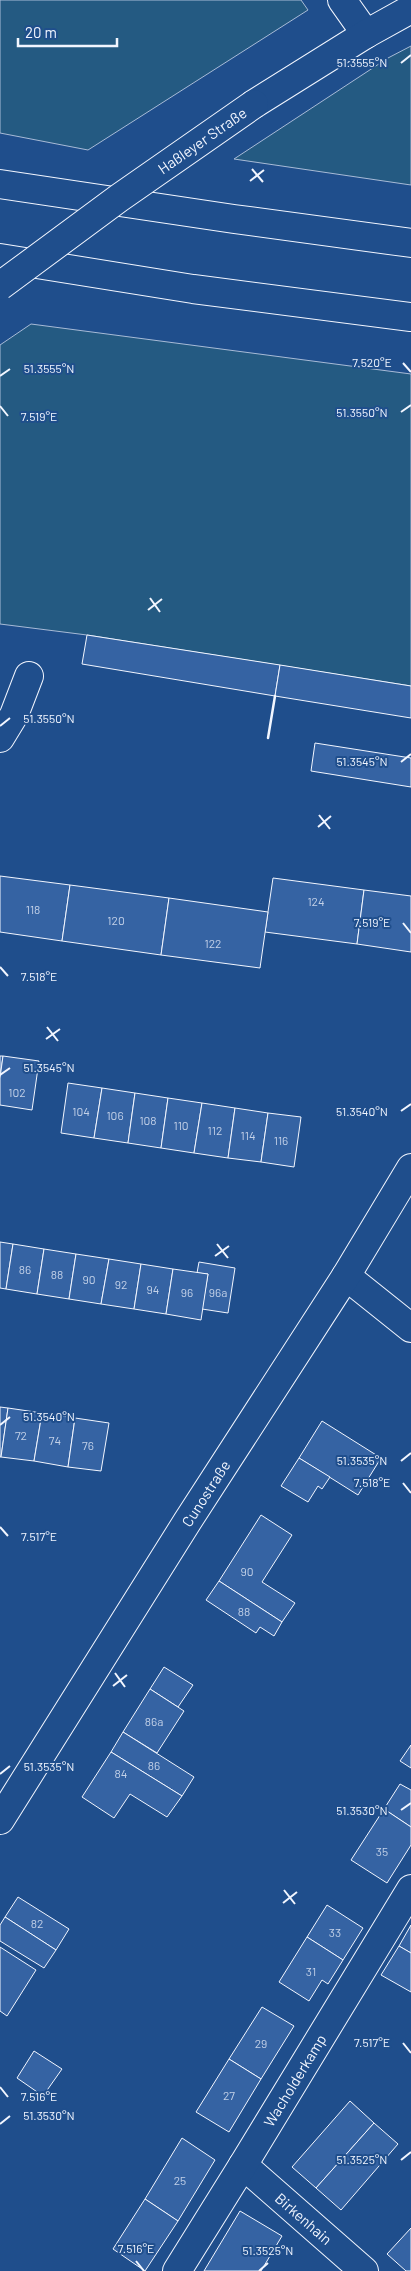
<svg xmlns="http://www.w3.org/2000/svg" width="411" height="2271" font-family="Barlow,sans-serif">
	<rect width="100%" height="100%" fill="#1f4e8c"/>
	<g fill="#245a82" stroke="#a8bbd7">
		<polygon points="0,0 301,0 308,10 88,150 0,133"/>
		<polygon points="411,46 411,185 234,159 388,58"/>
		<polygon points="31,324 411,374 411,686 87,635 0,624 0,345"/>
	</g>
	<g fill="#3563a3" stroke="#f2f6ff">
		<polygon points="87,635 280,665 275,696 82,664"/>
		<polygon points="280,665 411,686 411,718 275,696"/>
		<polygon points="315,743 411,758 411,787 311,771"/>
		<polygon points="0,876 70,885 62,941 0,932"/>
		<polygon points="273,878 364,890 357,944 265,932"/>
		<polygon points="70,885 169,898 161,955 62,941"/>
		<polygon points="364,890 411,896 411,952 357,944"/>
		<polygon points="169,898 268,912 260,968 161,955"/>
		<polygon points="0,1056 3,1056 0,1078"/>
		<polygon points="3,1056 39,1061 32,1110 0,1105 0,1078"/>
		<polygon points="68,1083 102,1088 94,1138 61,1133"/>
		<polygon points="102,1088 135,1093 128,1143 94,1138"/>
		<polygon points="135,1093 168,1098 161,1148 128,1143"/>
		<polygon points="168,1098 202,1103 194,1153 161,1148"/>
		<polygon points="202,1103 235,1108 228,1158 194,1153"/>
		<polygon points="235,1108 268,1113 261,1162 228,1158"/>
		<polygon points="268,1113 301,1117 294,1167 261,1162"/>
		<polygon points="0,1242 13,1244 6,1289 0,1288"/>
		<polygon points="13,1244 44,1249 37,1294 6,1289"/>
		<polygon points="44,1249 76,1254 69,1299 37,1294"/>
		<polygon points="76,1254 109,1259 101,1304 69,1299"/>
		<polygon points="109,1259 141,1264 134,1309 101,1304"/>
		<polygon points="199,1262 235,1268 228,1313 202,1309 208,1274 197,1273"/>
		<polygon points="141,1264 173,1269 166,1314 134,1309"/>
		<polygon points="173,1269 208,1274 201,1320 166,1314"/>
		<polygon points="0,1407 8,1408 1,1457 0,1457"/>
		<polygon points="8,1408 42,1413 34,1461 1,1457"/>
		<polygon points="42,1413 75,1418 68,1467 34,1461"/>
		<polygon points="75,1418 109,1423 101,1471 68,1467"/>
		<polygon points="322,1421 381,1458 358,1495 299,1458"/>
		<polygon points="299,1458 330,1477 322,1489 318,1486 308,1502 281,1486"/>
		<polygon points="261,1515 292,1535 262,1582 295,1603 282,1622 219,1581"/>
		<polygon points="219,1581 282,1622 274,1636 260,1627 256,1633 206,1600"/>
		<polygon points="164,1667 193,1685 178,1707 150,1689"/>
		<polygon points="150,1689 184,1711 157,1753 123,1732"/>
		<polygon points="123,1732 194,1777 182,1796 111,1752"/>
		<polygon points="411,1745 411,1768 400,1761"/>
		<polygon points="111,1752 182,1796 167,1817 130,1794 114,1818 82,1797"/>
		<polygon points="400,1784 411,1790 411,1827 384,1809"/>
		<polygon points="384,1809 411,1827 411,1845 387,1883 351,1860"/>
		<polygon points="18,1897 69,1929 56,1950 5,1917"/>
		<polygon points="327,1905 363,1928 343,1960 307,1937"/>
		<polygon points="5,1917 56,1950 44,1968 0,1941 0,1925"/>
		<polygon points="411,1925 411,1953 399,1946"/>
		<polygon points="307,1937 343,1960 328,1984 322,1980 309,2001 279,1982"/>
		<polygon points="399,1946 411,1953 411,1992 381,1975"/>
		<polygon points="0,1947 36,1970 7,2016 0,2011"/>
		<polygon points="262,2007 294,2026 261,2079 229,2059"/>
		<polygon points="34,2051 62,2069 43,2096 17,2078"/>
		<polygon points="229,2059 261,2079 229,2132 196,2112"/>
		<polygon points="350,2101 374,2123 316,2188 292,2167"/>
		<polygon points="374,2123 398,2144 341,2210 316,2188"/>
		<polygon points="182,2138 215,2160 178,2221 145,2199"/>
		<polygon points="145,2199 178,2221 145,2271 113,2249"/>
		<polygon points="240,2211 282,2236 261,2271 204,2271"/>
		<polygon points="411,2228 411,2271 406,2271 387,2254"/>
	</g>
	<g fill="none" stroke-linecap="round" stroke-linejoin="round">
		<defs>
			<g id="minor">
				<polyline points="342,0 366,34"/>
				<polyline points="0,738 14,715 29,676"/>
				<polyline points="346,1276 411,1328"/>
				<path id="s1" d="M0,1820L187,1522L346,1276L411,1168"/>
				<path id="s2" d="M243,2165L364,2271"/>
				<path id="s3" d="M177,2271L243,2165L411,1889"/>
			</g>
			<polyline id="major" points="254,104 366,34 411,9"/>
			<g id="highway">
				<polyline points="0,184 234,219 411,243"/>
				<polyline points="0,258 193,289 411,317"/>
			</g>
		</defs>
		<use href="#minor" stroke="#f2f6ff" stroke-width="30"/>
		<use href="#major" stroke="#f2f6ff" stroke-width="30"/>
		<use href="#highway" stroke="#f2f6ff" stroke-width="30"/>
		<use href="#minor" stroke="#1f4e8c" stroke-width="28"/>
		<use href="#major" stroke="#1f4e8c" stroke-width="28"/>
		<use href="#highway" stroke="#1f4e8c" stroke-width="28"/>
		<defs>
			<g id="major-bridge">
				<path id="s4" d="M0,286L119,198L254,104"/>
			</g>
		</defs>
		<use href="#major-bridge" stroke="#f2f6ff" stroke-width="30" stroke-linecap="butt"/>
		<use href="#major-bridge" stroke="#1f4e8c" stroke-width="28"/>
		<polyline stroke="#f2f6ff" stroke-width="2.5" points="268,738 275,696"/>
	</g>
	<path fill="none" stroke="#f2f6ff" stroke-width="2" d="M401,63L411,55M252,169L263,182M250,181L264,170M403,363L411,372M0,376L10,369M0,406L8,416M401,412L411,405M150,598L160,612M148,610L162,599M0,726L10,718M401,762L411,754M319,815L330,829M318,827L331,816M403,923L411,933M0,967L8,976M47,1027L58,1041M46,1039L60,1029M0,1075L10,1068M401,1111L411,1104M217,1244L228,1258M215,1256L229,1246M0,1425L10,1417M401,1461L411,1453M403,1483L411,1493M0,1527L8,1536M115,1673L125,1687M113,1686L127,1675M0,1774L10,1766M401,1810L411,1803M284,1890L295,1904M283,1903L297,1892M403,2043L411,2053M0,2087L8,2097M0,2124L10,2116M401,2160L411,2152M136,2261L144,2271M259,2271L268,2263"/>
	<g text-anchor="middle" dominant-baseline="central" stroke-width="4" stroke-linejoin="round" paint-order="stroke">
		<g font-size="12" fill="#c3d1e8">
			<text x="316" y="901">124</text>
			<text x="33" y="909">118</text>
			<text x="116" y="920">120</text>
			<text x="213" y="943">122</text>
			<text x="17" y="1092">102</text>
			<text x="81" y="1111">104</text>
			<text x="115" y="1115">106</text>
			<text x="148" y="1120">108</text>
			<text x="181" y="1125">110</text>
			<text x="215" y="1130">112</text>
			<text x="248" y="1135">114</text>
			<text x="281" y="1140">116</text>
			<text x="25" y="1269">86</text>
			<text x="57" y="1274">88</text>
			<text x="89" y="1279">90</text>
			<text x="121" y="1284">92</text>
			<text x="153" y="1289">94</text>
			<text x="187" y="1292">96</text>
			<text x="218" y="1292">96a</text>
			<text x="21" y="1435">72</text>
			<text x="55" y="1440">74</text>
			<text x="88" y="1445">76</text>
			<text x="247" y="1571">90</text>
			<text x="244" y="1611">88</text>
			<text x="154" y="1721">86a</text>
			<text x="154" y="1765">86</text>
			<text x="121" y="1773">84</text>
			<text x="382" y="1851">35</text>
			<text x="37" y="1923">82</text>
			<text x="335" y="1932">33</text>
			<text x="311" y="1971">31</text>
			<text x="261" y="2043">29</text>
			<text x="229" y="2095">27</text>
			<text x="180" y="2180">25</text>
		</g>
		<g font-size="15" fill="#f2f6ff" stroke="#1f4e8c">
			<text stroke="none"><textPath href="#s4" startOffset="249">Haßleyer Straße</textPath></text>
			<text stroke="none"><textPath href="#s1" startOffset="386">Cunostraße</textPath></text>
			<text stroke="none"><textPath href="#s3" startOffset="224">Wacholderkamp</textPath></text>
			<text stroke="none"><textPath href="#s2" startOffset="81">Birkenhain</textPath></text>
		</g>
	</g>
	<g font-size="12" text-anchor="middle" fill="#f2f6ff" stroke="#1f4e8c" stroke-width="4" stroke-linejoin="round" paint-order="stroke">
		<text x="362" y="67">51.3555°N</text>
		<text x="372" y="367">7.520°E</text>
		<text x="49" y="373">51.3555°N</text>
		<text x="362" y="417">51.3550°N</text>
		<text x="39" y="421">7.519°E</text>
		<text x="49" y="723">51.3550°N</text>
		<text x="362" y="766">51.3545°N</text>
		<text x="372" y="927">7.519°E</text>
		<text x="39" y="981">7.518°E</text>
		<text x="49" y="1072">51.3545°N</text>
		<text x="362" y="1116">51.3540°N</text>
		<text x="49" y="1421">51.3540°N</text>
		<text x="362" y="1465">51.3535°N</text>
		<text x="372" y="1487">7.518°E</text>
		<text x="39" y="1541">7.517°E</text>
		<text x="49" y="1771">51.3535°N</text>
		<text x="362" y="1815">51.3530°N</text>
		<text x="372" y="2047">7.517°E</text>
		<text x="39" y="2101">7.516°E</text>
		<text x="49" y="2120">51.3530°N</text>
		<text x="362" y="2164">51.3525°N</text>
		<text x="136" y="2253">7.516°E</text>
		<text x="268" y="2255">51.3525°N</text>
	</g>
	<path d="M18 38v8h99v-8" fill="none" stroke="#f2f6ff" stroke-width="2.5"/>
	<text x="25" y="38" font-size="15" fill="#f2f6ff" stroke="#1f4e8c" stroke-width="4" paint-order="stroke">20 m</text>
</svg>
